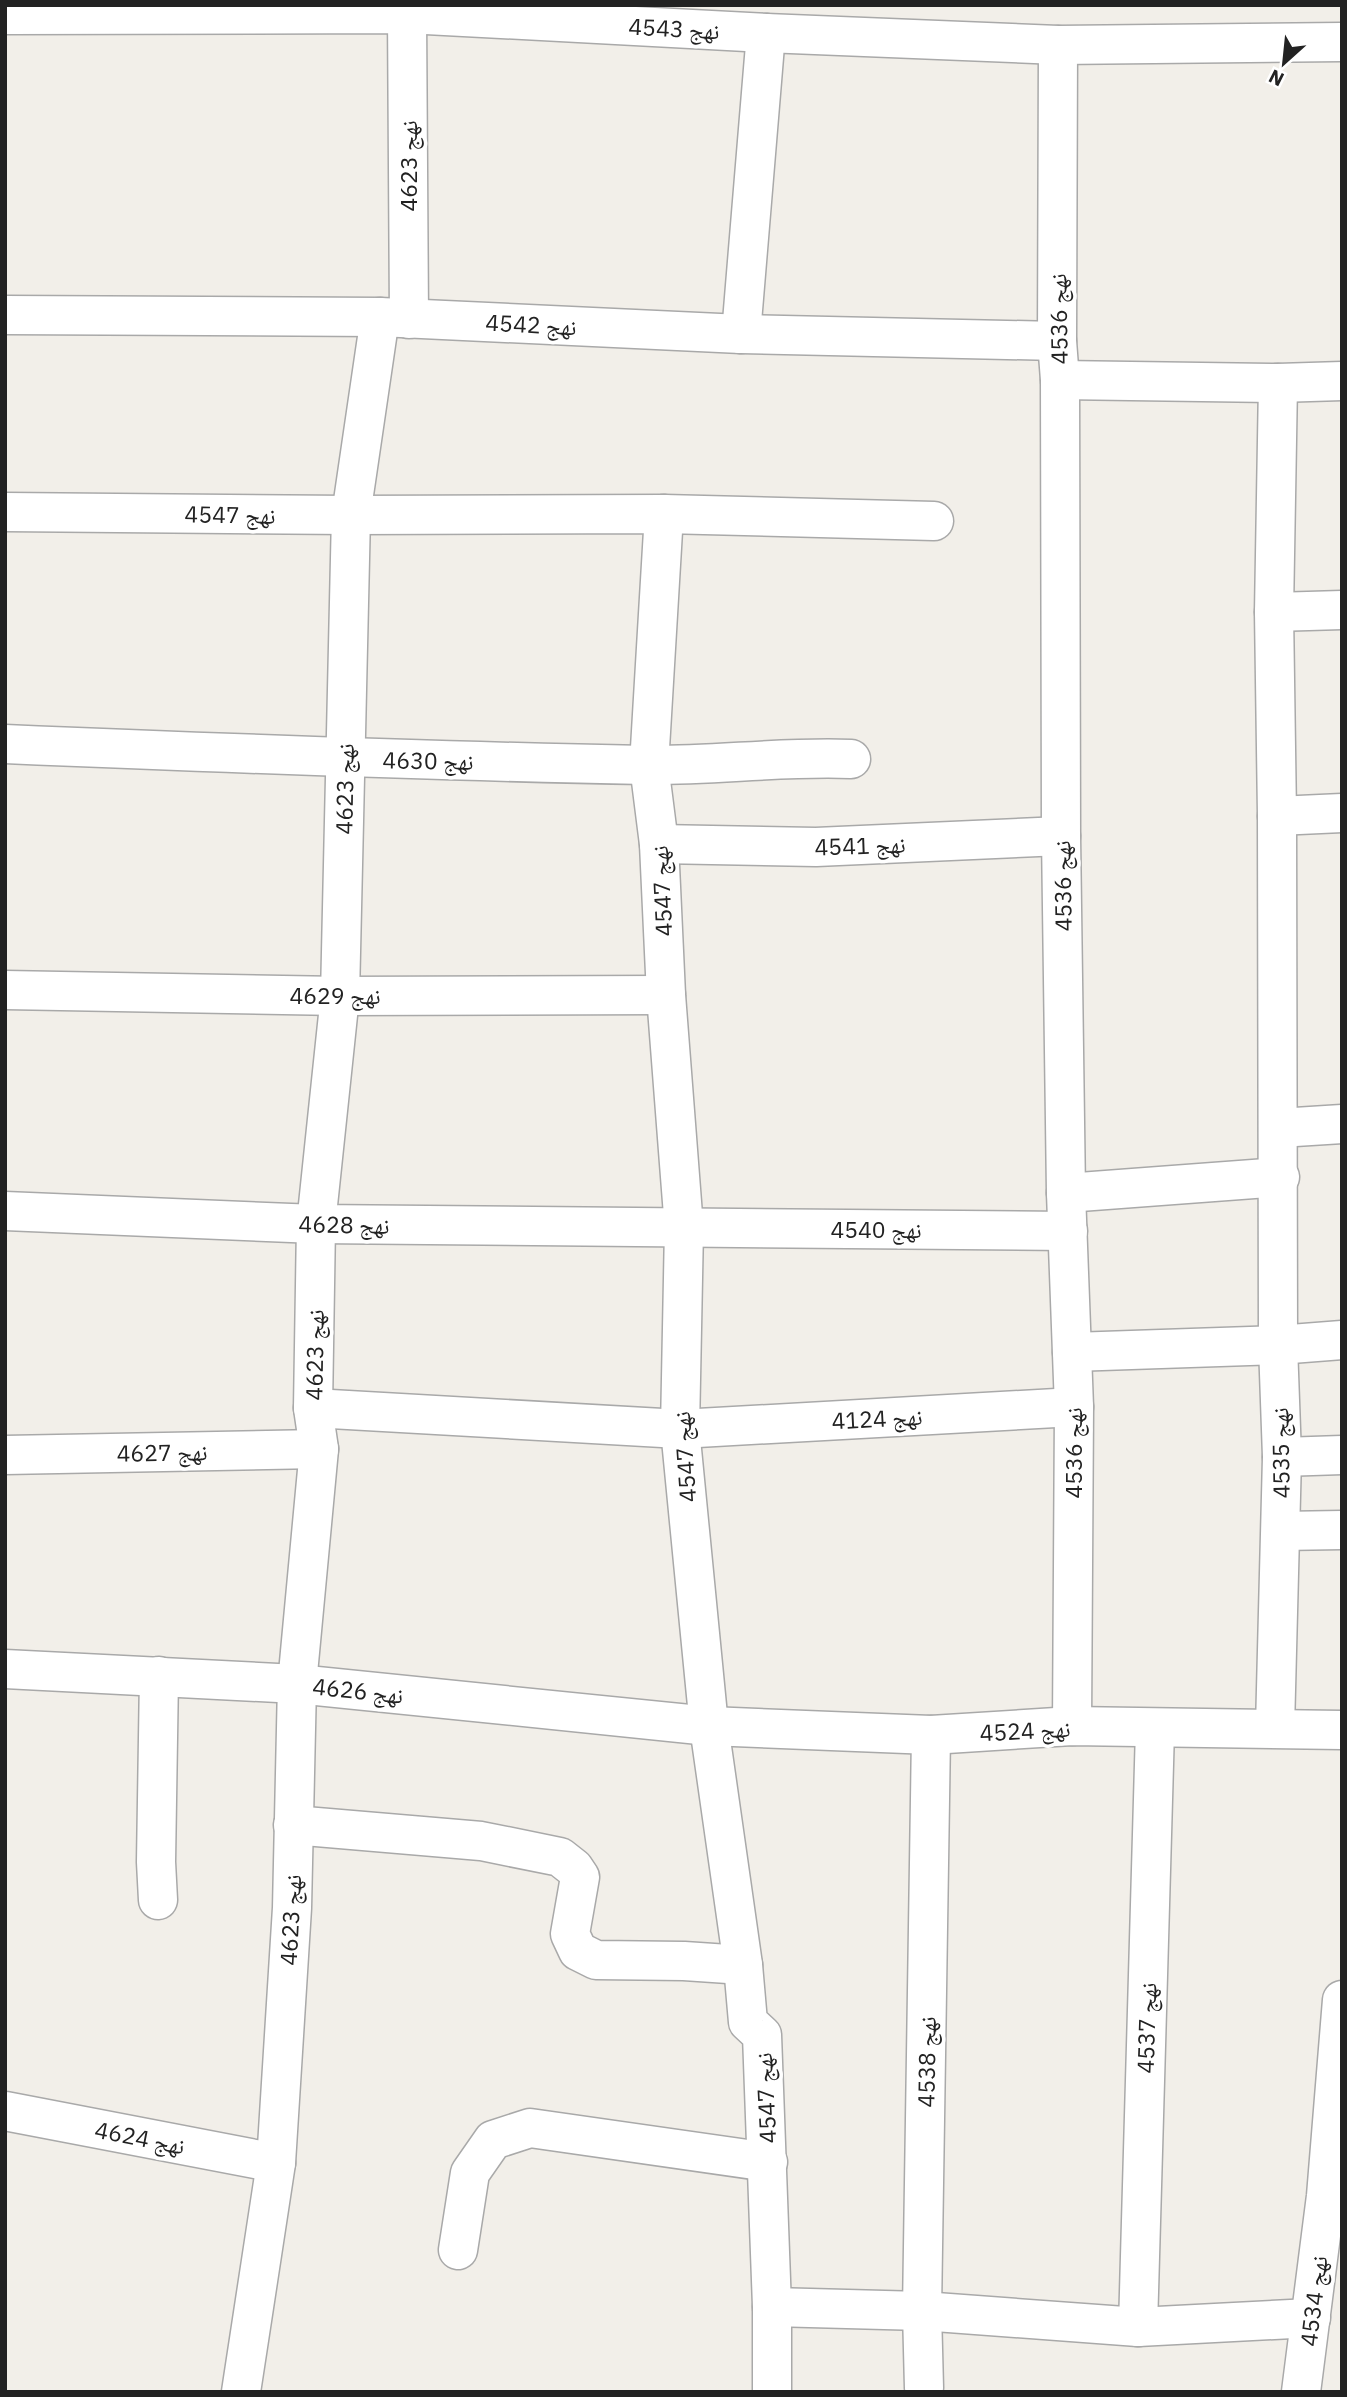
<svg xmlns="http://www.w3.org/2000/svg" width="1347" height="2397" font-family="'IBM Plex Sans','Noto Naskh Arabic',sans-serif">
	<rect width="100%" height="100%" fill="#f2efe9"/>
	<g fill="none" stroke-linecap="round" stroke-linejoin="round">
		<defs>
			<g id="minor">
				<polyline points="407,14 409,319"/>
				<polyline points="5,15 407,14 766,33 1058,45 1342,42"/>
				<polyline points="1058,45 1057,341 1060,380 1061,836 1066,1193 1074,1407 1072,1726"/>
				<polyline points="5,315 380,317 741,334 1057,341"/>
				<polyline points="741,334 766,33"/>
				<polyline points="1060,380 1278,383 1342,381"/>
				<polyline points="5,512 351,515 664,514 934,521"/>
				<polyline points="664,514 649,765 659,844 666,995 684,1228 680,1429 709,1726 743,1965 748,2022 762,2035 772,2307 772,2392"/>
				<polyline points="1274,612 1342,610"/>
				<path d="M5,744C218,753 431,761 645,765C714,766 782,756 851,759"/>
				<polyline points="1277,816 1342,813"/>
				<polyline points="659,844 816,847 1061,836"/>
				<polyline points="5,990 340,996 666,995"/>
				<polyline points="1279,1128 1342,1124"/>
				<polyline points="1066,1193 1280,1177"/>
				<polyline points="5,1211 316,1224 1068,1231"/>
				<polyline points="1072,1352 1278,1345 1342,1340"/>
				<polyline points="313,1408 680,1429 1074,1407"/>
				<polyline points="5,1455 319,1449"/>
				<polyline points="1282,1457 1342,1455"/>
				<polyline points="1281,1531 1342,1530"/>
				<polyline points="5,1669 297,1684 709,1726 931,1735 1072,1726 1342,1730"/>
				<polyline points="1275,1728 1282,1457 1278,1345 1277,816 1274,612 1278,383"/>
				<polyline points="293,1825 481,1841 560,1857 574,1868 580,1877 570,1934 578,1951 596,1960 684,1961 743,1965"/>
				<polyline points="158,1900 156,1862 159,1676"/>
				<polyline points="5,2111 276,2163"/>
				<polyline points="458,2250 470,2173 493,2140 530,2128 768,2162"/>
				<polyline points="772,2307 922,2311 1138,2327 1311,2318"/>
				<polyline points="1138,2327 1155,1729"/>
				<polyline points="924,2388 922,2311 931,1735"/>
				<polyline points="241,2392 276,2163 292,1908 297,1684 319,1449 313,1408 316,1224 340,996 351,515 380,317"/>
				<polyline points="1301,2392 1326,2196 1342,2000"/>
			</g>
		</defs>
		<use href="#minor" stroke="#a9a9a9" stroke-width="41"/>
		<use href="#minor" stroke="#fff" stroke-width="38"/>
	</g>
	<g text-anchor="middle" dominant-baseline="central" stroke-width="7" stroke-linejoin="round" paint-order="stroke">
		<g font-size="23" fill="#222" stroke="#fff">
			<text transform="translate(674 28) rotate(3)">نهج 4543</text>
			<text transform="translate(408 166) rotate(-90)">نهج 4623</text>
			<text transform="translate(1058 319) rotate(-91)">نهج 4536</text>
			<text transform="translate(531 324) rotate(3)">نهج 4542</text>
			<text transform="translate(230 514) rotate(1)">نهج 4547</text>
			<text transform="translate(428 760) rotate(1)">نهج 4630</text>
			<text transform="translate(344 789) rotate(-89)">نهج 4623</text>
			<text transform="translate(860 845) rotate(-2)">نهج 4541</text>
			<text transform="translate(1062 886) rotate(-91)">نهج 4536</text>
			<text transform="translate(661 891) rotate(-93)">نهج 4547</text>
			<text x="335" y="995">نهج 4629</text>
			<text transform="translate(344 1224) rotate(1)">نهج 4628</text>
			<text x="876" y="1229">نهج 4540</text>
			<text transform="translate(314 1355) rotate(-89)">نهج 4623</text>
			<text transform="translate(877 1418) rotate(-3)">نهج 4124</text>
			<text transform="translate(162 1452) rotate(-1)">نهج 4627</text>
			<text transform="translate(1073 1453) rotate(-90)">نهج 4536</text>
			<text transform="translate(1280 1453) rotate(-91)">نهج 4535</text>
			<text transform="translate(684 1457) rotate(-94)">نهج 4547</text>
			<text transform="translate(358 1690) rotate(6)">نهج 4626</text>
			<text transform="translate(1025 1730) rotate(-3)">نهج 4524</text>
			<text transform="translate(290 1920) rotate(-87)">نهج 4623</text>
			<text transform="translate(1146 2028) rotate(-88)">نهج 4537</text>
			<text transform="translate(926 2062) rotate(-89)">نهج 4538</text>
			<text transform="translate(765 2098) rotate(-93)">نهج 4547</text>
			<text transform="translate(140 2137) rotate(11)">نهج 4624</text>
			<text transform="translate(1313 2301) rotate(-83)">نهج 4534</text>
		</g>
	</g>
	<rect width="1347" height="2397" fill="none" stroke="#222222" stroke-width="14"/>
	<g transform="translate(1284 63) rotate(207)" stroke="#ffffff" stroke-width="5" paint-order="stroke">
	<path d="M0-5L12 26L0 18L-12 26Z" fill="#222222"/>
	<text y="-10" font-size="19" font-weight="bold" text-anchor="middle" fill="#222222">N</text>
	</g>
</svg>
